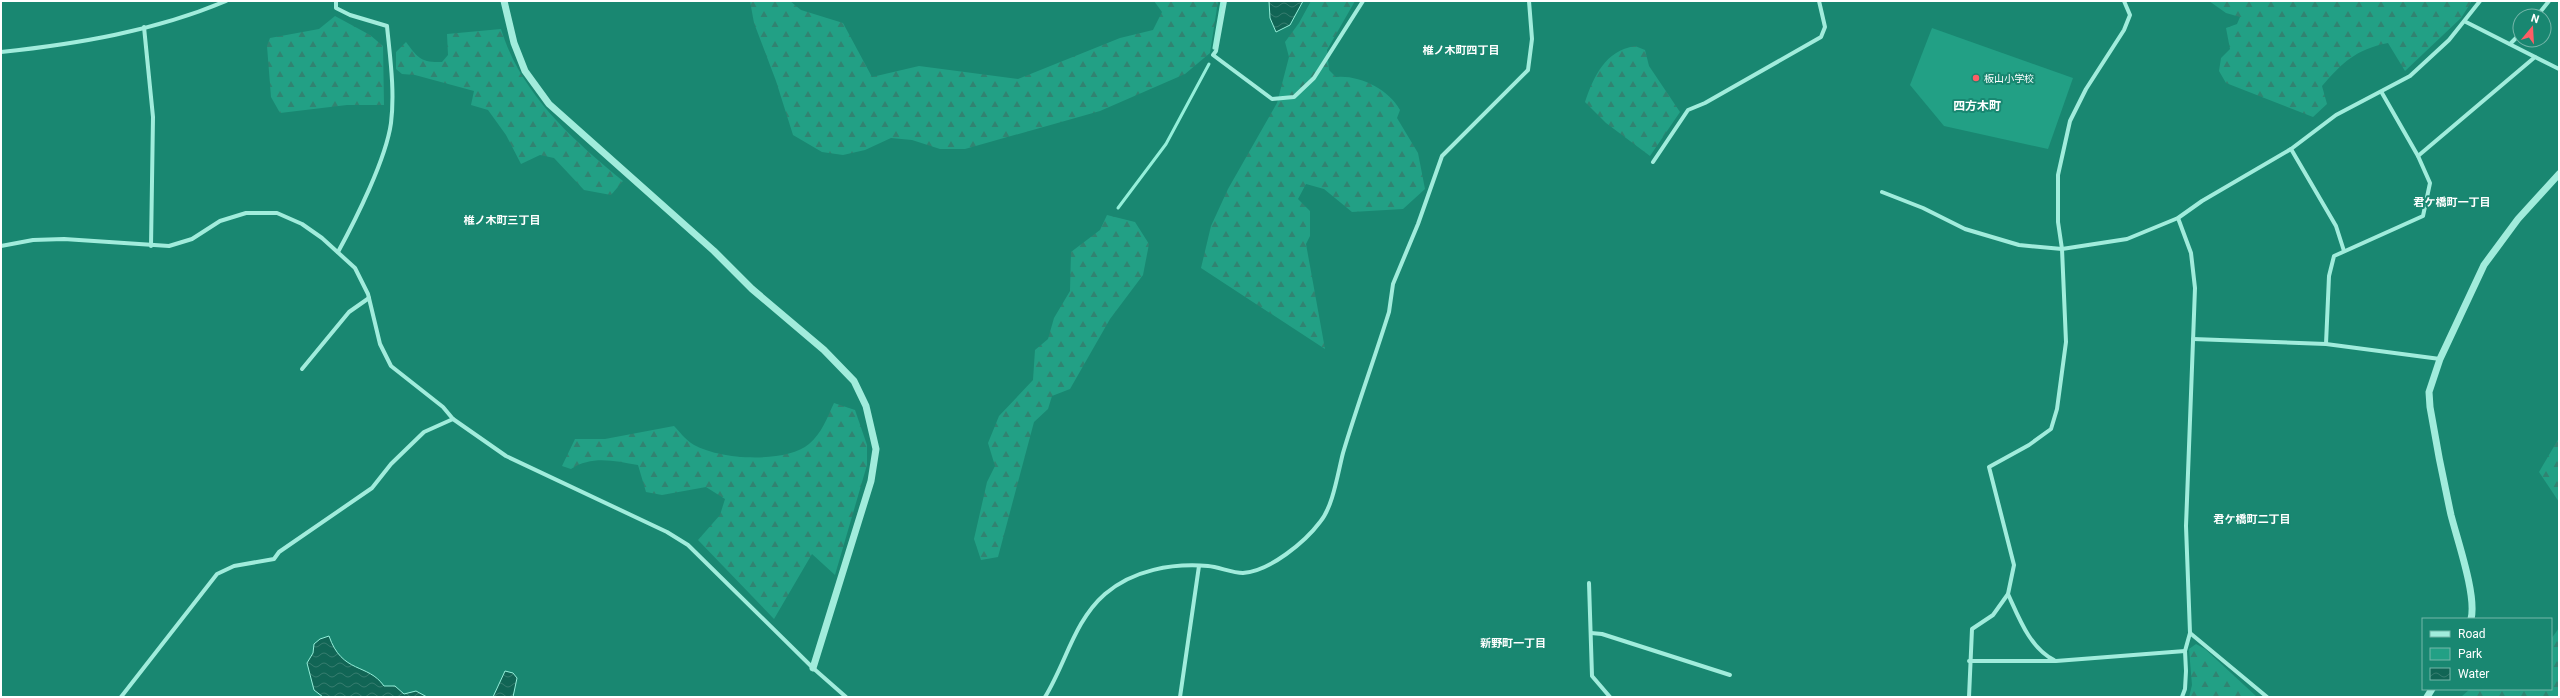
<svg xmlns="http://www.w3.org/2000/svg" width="2560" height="698" font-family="Roboto,'Noto Sans JP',sans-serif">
	<defs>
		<pattern id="forest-firs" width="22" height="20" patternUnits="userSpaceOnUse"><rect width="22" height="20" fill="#22a085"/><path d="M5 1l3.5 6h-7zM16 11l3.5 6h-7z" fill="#318371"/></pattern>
		<pattern id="water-waves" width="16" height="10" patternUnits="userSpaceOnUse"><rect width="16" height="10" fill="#116555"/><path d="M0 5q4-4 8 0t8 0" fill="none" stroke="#357c6e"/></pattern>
	</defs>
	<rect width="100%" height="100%" fill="#198771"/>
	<g fill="url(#forest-firs)">
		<polygon points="750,1 790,1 801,10 843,23 872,77 919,66 1018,79 1120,38 1153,30 1162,12 1154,1 1218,1 1210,53 1185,74 1100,111 965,149 940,149 912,140 891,138 865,150 843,155 822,152 793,135 776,81 754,23"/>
		<path d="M1311,1H1355L1327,50L1329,70L1336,77C1360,75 1388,89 1400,110L1397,118L1418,153L1425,189L1403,209L1352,212L1324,189L1306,184L1298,199L1310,211V236L1306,244L1325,349L1201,268L1211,226L1228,189L1277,103L1289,57L1285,42L1299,23Z"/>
		<path d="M2209,1H2472L2461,18L2405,71L2388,43C2355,50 2343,62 2322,86L2327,104L2313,117L2226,83L2219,71L2221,58L2230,49L2226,28L2237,24L2240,17L2226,13Z"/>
		<polygon points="335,16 370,35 383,46 384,105 347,105 280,113 271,97 267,46 270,38 319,29"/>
		<path d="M501,29C521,94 572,139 623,181L611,195L584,190L554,158L540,155L521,164L506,135L488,110L471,105L474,91L415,75L402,74L396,69V52L406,42C417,57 421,63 442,62L448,55L447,34Z"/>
		<path d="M1635,46L1645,50L1649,66L1680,112L1650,156L1606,123L1585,102C1594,76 1605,51 1635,46Z"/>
		<polygon points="1107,215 1135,222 1149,244 1143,275 1110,319 1070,389 1052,396 1048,409 1034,422 998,557 981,560 974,539 987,482 995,466 988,443 999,416 1033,380 1035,350 1048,339 1054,318 1070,291 1071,252 1100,230"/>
		<path d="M834,403L855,410L867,445V465L835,575L812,554L774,619L698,540L720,515L725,499L706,487L662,495L646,492L638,465C615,461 592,455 571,469L562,466L575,439H605L674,426C679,431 685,439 691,443C716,460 785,464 809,444C822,433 827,418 834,403Z"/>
		<polygon points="2559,438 2559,502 2539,472"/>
		<polygon points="2559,628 2559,697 2461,697 2470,689 2551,689 2551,639"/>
		<polygon points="2196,644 2205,649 2257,697 2189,697 2192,685 2189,649"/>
	</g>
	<polygon fill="#22a085" points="1932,28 2073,78 2048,149 1944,126 1910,85"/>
	<g fill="url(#water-waves)" stroke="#94efda">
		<polygon points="1269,1 1303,1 1290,25 1276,32 1270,18"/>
		<path d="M329,636C342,674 368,663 384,686H395L404,694L416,691L427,697H323L314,690L307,663L313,653L314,644L320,639Z"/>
		<polygon points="505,671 513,673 517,678 513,697 493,697"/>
	</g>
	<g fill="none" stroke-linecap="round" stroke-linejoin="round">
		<g stroke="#94efda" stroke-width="3">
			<polyline points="1214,48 1222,1"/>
			<polyline points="1118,208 1166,144 1209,64"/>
		</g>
		<g stroke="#a1ecdc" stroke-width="4">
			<path d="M336,1V8L350,15L387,26C390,57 395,91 391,123C386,159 356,219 338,252"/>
			<polyline points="1225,1 1216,51 1213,55 1272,99 1294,97 1314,78 1363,1"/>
			<polyline points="2537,16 2549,1"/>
			<polyline points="2466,22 2559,69"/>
			<polyline points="144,27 153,117 151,246"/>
			<polyline points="2510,44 2520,34"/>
			<path d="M1,52C77,44 155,31 226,1"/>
			<polyline points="2291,149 2336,226 2344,251"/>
			<polyline points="2418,156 2535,57"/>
			<polyline points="1653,162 1688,110 1705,103 1821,37 1825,27 1819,1"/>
			<polyline points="1882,192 1923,208 1965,229 2019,245 2062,249 2127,239 2178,218 2202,201 2291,149 2336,115 2410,76 2449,40 2480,1"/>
			<polyline points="2178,218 2191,253 2195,288 2186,526 2190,633 2185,651 2186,671 2185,689 2182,697"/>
			<polyline points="1,246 33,240 64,239 169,246 192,239 220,221 246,213 277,213 302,224 322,238 355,268 368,294 380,344 391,366 443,407 453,419 506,456 667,532 688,545 813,668 846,697"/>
			<polyline points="2193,339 2326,344 2440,359"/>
			<polyline points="2326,344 2329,276 2334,256 2423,216 2430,183 2418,156 2382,93"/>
			<polyline points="302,369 349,312 369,298"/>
			<polyline points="1589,583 1592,676 1610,697"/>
			<path d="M2008,594C2019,618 2030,648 2054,660"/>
			<polyline points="1591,633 1602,634 1730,675"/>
			<polyline points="2190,633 2267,697"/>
			<polyline points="1969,661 2056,661 2185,651"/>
			<polyline points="121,697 217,574 234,566 274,559 279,552 372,488 391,464 424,432 453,419"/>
			<path d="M1045,697C1066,663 1074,621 1105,594C1133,570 1172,563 1208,566C1219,567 1232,573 1243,573C1270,571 1305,542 1320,522C1333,507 1338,472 1343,453C1357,406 1374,360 1389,312L1393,284L1418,224L1442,156L1528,70L1532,39L1529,1"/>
			<polyline points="1180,697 1199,566"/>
			<polyline points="1969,697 1972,629 1993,615 2008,594 2014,565 1989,467 2029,445 2051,429 2057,409 2066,342 2062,249 2058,222 2058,175 2070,121 2086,89 2124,30 2130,15 2124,1"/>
		</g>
		<g stroke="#a1ecdc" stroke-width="7">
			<polyline points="504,1 514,43 525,71 549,104 714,251 752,289 824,350 854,381 866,406 876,449 871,481 813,668"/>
			<path d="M2471,619C2477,596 2457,539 2451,515C2443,479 2436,443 2430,407L2429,392L2440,359L2484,265L2518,219L2559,174"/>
			<polyline points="2427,697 2432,689"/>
		</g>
	</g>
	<circle fill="#ff5d65" stroke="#198771" stroke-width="1.5" cx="1976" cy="78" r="4"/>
	<g text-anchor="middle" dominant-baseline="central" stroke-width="4" stroke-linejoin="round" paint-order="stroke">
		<g font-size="10" fill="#fff" stroke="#198771" text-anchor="start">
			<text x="1984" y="78">板山小学校</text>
		</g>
		<g font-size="11" font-weight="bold" fill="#fff" stroke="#198771">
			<text x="1461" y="50">椎ノ木町四丁目</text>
			<text x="2452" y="202">君ケ橋町一丁目</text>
			<text x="502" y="220">椎ノ木町三丁目</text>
			<text x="2252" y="519">君ケ橋町二丁目</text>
			<text x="1513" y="643">新野町一丁目</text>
		</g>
		<g font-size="12" font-weight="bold" fill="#fff" stroke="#198771">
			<text x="1977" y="106">四方木町</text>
		</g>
	</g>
	<rect width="2560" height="698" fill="none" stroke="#ffffff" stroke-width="4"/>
	<rect x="2422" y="618" width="130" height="72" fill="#198771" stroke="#75b7aa"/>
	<rect x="2430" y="631" width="20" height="6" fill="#a1ecdc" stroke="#75b7aa"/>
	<text x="2458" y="638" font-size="12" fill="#ffffff">Road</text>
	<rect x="2430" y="648" width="20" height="12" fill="#22a085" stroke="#75b7aa"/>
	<text x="2458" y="658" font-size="12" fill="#ffffff">Park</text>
	<rect x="2430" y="668" width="20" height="12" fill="url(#water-waves)" stroke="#75b7aa"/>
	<text x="2458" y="678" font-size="12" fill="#ffffff">Water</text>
	<g transform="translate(2532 28) rotate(18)"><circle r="19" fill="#198771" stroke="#75b7aa"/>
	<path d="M0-3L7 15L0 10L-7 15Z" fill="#ff5d65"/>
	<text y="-6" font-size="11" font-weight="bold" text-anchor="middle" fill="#ffffff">N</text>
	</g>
</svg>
